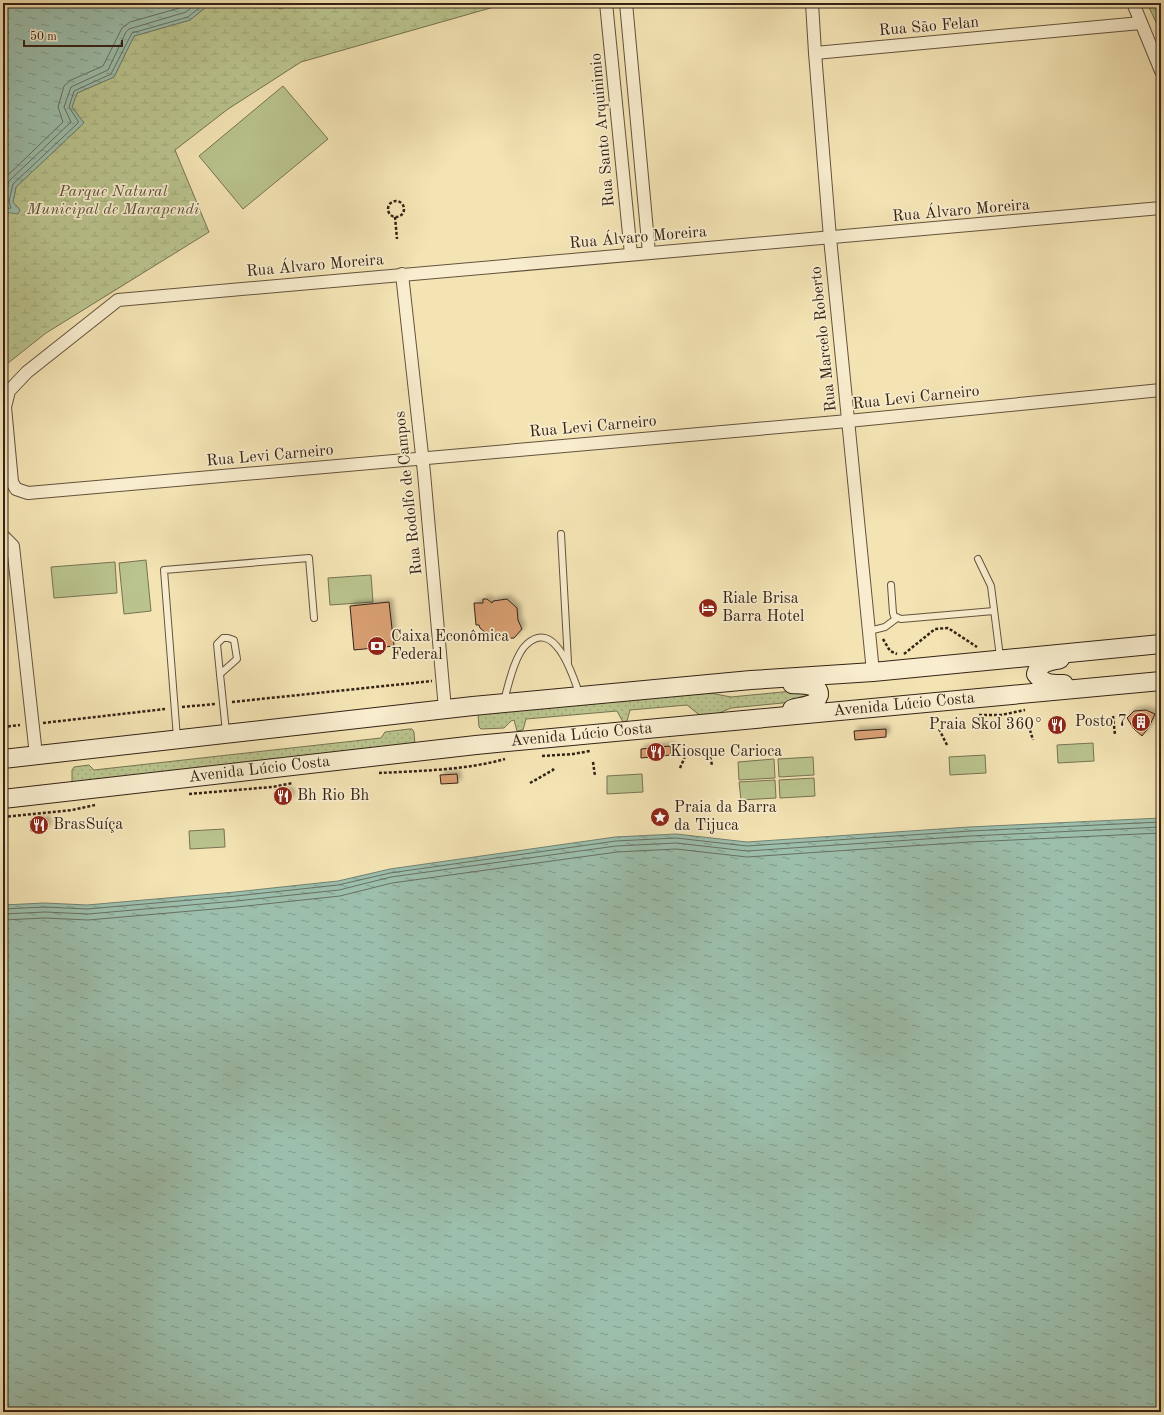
<svg xmlns="http://www.w3.org/2000/svg" width="1164" height="1415" font-family="'Old Standard TT',serif">
	<defs>
		<pattern id="grass-dots" width="8" height="8" patternUnits="userSpaceOnUse"><rect width="8" height="8" fill="#bac48e"/><path d="M2 2h.1M6 6h.1" fill="none" stroke="#a0a87a" stroke-width="1.8" stroke-linecap="round"/></pattern>
		<pattern id="wetland-marsh" width="20" height="14" patternUnits="userSpaceOnUse"><rect width="20" height="14" fill="#bac48e"/><path d="M1 5h8M5 5V1M11 12h8M15 12V8" fill="none" stroke="#a0a87a"/></pattern>
		<pattern id="water-ripples" width="26" height="14" patternUnits="userSpaceOnUse"><rect width="26" height="14" fill="#9cbfad"/><path d="M2 4q2-2 4 0t4 0M15 11q2-2 4 0t4 0" fill="none" stroke="#809b8c"/></pattern>
		<filter id="shadow"><feDropShadow dx="3.5" dy="-3.5" stdDeviation="2" flood-color="#0004"/></filter>
	</defs>
	<rect width="100%" height="100%" fill="#f4e4b4"/>
	<filter id="stains"><feTurbulence type="fractalNoise" baseFrequency=".005" numOctaves="4"/><feColorMatrix values="0 0 0 0 .2 0 0 0 0 .09 0 0 0 0 .02 0 0 0 .5 -.17"/></filter>
	<radialGradient id="worn" r=".72"><stop offset=".6" stop-color="#630" stop-opacity="0"/><stop offset="1" stop-color="#630" stop-opacity=".3"/></radialGradient>
	<g fill="url(#grass-dots)" stroke="#777352">
		<polygon points="1147,3 1161,3 1161,33"/>
		<polygon points="803,690 808,696 803,701 731,708 712,716 702,717 687,705 630,710 627,721 623,722 617,711 526,719 523,730 517,731 514,720 511,721 504,728 481,729 479,727 478,714 710,693 731,697"/>
		<polygon points="409,729 412,729 414,732 415,745 72,783 72,770 74,767 89,765 94,770 381,738 385,732"/>
	</g>
	<polygon fill="url(#wetland-marsh)" stroke="#777352" points="211,3 272,3 280,9 298,3 508,3 301,62 228,109 175,150 209,232 46,333 3,367 3,214 4,212 20,210 13,202 16,187 84,123 72,107 77,93 114,77 134,36 190,20"/>
	<g fill="#bac48e" stroke="#777352">
		<polygon points="283,86 328,139 243,209 199,156"/>
		<polygon points="146,560 151,611 124,614 119,563"/>
		<polygon points="115,562 117,593 54,598 51,567"/>
		<polygon points="371,575 373,602 330,605 328,578"/>
		<polygon points="1093,743 1094,761 1058,763 1057,745"/>
		<polygon points="985,755 986,773 950,775 949,757"/>
		<polygon points="813,757 814,775 779,777 778,759"/>
		<polygon points="774,759 775,778 739,780 738,762"/>
		<polygon points="642,774 643,792 607,794 607,776"/>
		<polygon points="814,778 815,796 780,798 779,780"/>
		<polygon points="775,780 776,798 741,800 739,782"/>
		<polygon points="224,829 225,847 190,849 189,831"/>
	</g>
	<g fill="url(#water-ripples)" stroke="#728071">
		<polygon points="3,3 211,3 190,20 134,36 114,77 77,93 72,107 84,123 16,187 13,202 20,210 18,214 4,212 3,214"/>
		<polygon points="1161,818 1161,1412 3,1412 3,905 45,903 87,905 235,892 338,881 390,869 615,837 676,834 747,842 969,827"/>
	</g>
	<g fill="none" stroke-linecap="round" stroke-linejoin="round">
		<g stroke="#687062" stroke-width="1">
			<polyline points="3,180 63,122 58,107 64,86 71,80 103,66 122,28 130,22 183,7 188,3"/>
			<polyline points="3,203 9,181 71,122 64,107 71,87 108,70 126,32 129,29 186,12 197,3"/>
			<polyline points="3,209 11,208 9,201 13,184 78,123 78,121 69,107 74,91 111,74 132,33 188,17 205,3"/>
			<polyline points="3,909 45,907 87,909 236,896 338,885 390,873 616,841 676,838 747,846 970,831 1161,822"/>
			<polyline points="3,914 45,912 88,914 236,901 339,890 391,877 616,846 676,843 747,851 970,836 1161,827"/>
			<polyline points="3,920 45,918 88,920 237,907 340,896 392,883 617,852 676,849 747,857 970,842 1161,833"/>
		</g>
	</g>
	<g fill="#d89f72" stroke="#342216" filter="url(#shadow)">
		<polygon points="483,599 487,599 492,603 493,601 507,599 517,608 518,620 522,629 514,638 493,639 480,628 479,625 476,625 474,603 483,603"/>
		<polygon points="389,602 394,646 354,650 350,606"/>
		<polygon points="1146,710 1155,714 1149,727 1142,736 1134,729 1127,718 1134,711"/>
		<polygon points="886,729 886,737 855,740 854,731"/>
		<polygon points="671,746 671,755 641,758 641,749"/>
		<polygon points="457,774 458,783 441,784 440,775"/>
		<polygon points="290,791 291,799 275,801 274,793"/>
		<polygon points="47,820 47,829 31,831 30,821"/>
	</g>
	<g fill="none" stroke-linecap="round" stroke-linejoin="round">
		<defs>
			<g id="service">
				<polyline points="561,534 568,662"/>
				<polyline points="978,559 991,586 1000,657"/>
				<polyline points="891,585 893,613 894,616 901,619 994,611"/>
				<polyline points="869,631 885,627 897,618"/>
				<polygon points="223,638 228,638 234,640 237,659 220,674 217,644"/>
				<polyline points="220,674 226,732"/>
				<path d="M504,701C508,686 515,654 527,644C555,618 573,676 579,693"/>
				<polyline points="177,738 164,570 309,558 314,618"/>
			</g>
			<g id="minor">
				<polyline points="606,3 631,254"/>
				<polyline points="626,3 649,253"/>
				<polyline points="812,3 815,53 830,238 873,672"/>
				<polyline points="1133,3 1161,71"/>
				<polyline points="815,53 1141,23"/>
				<polyline points="1161,208 118,300 27,372 9,391 5,407 12,482 16,489 28,493 848,421 1161,390"/>
				<polyline points="402,274 424,473 445,709"/>
				<polyline points="3,536 13,546 36,755"/>
			</g>
			<g id="secondary">
				<path d="M1060,659C1049,662 1039,662 1036,674C1044,685 1052,684 1064,684"/>
				<path d="M792,684C799,685 820,683 819,695C818,698 816,701 814,703C808,706 799,707 792,709"/>
				<polyline points="3,759 473,706 751,680 873,672 1161,644"/>
				<path id="s1" d="M3,799L476,745L1161,681"/>
			</g>
		</defs>
		<use href="#service" stroke="#64523e" stroke-width="8"/>
		<use href="#minor" stroke="#64523e" stroke-width="14"/>
		<use href="#secondary" stroke="#342216" stroke-width="20"/>
		<g stroke="#342216" stroke-width="2.5" stroke-dasharray="3 2" stroke-linecap="butt">
			<circle cx="396" cy="209" r="8"/>
			<polyline points="395,217 397,239"/>
			<polyline points="883,639 890,651 897,654"/>
			<polyline points="904,654 935,629 948,628 977,647"/>
			<polyline points="232,702 432,681"/>
			<polyline points="182,707 215,704"/>
			<polyline points="979,715 1001,715 1025,710"/>
			<polyline points="1113,716 1115,735"/>
			<polyline points="43,723 165,709"/>
			<polyline points="3,727 20,725"/>
			<polyline points="939,729 947,745"/>
			<polyline points="1030,730 1033,740"/>
			<polyline points="709,752 712,765"/>
			<polyline points="542,756 573,754 590,751"/>
			<polyline points="593,762 595,776"/>
			<polyline points="680,768 687,752"/>
			<path d="M379,773C419,771 466,770 505,759"/>
			<polyline points="530,783 553,770 554,767"/>
			<polyline points="189,794 272,787 293,783"/>
			<polyline points="3,817 72,810 95,805"/>
		</g>
		<use href="#service" stroke="#f8edce" stroke-width="6"/>
		<use href="#minor" stroke="#f8edce" stroke-width="12"/>
		<use href="#secondary" stroke="#f8edce" stroke-width="18"/>
	</g>
	<defs>
		<symbol id="hotel-disc" viewBox="-11 -11 22 22"><circle r="9.5" fill="#8f2418" stroke="#f8edce"/><path d="M-6-4.5h1.5V1H6V5H4.5V3h-9V5H-6ZM-4 0a1.8 1.8 0 1 1 3.6 0ZM.5 0V-2.5h3Q6-2.5 6 0Z" fill="#fff"/></symbol>
		<symbol id="bank-disc" viewBox="-11 -11 22 22"><circle r="9.5" fill="#8f2418" stroke="#f8edce"/><path d="M-6-4H6V4H-6ZM0-2.3a2.3 2.3 0 1 0 0 4.6a2.3 2.3 0 1 0 0-4.6Z" fill="#fff"/></symbol>
		<symbol id="building-disc" viewBox="-11 -11 22 22"><circle r="9.5" fill="#8f2418" stroke="#f8edce"/><path d="M-4-6H4V6H1V3H-1V6H-4ZM-2.5-4.3h1.7v1.8h-1.7ZM.8-4.3h1.7v1.8H.8ZM-2.5-1h1.7V.8h-1.7ZM.8-1h1.7V.8H.8Z" fill="#fff"/></symbol>
		<symbol id="restaurant-disc" viewBox="-11 -11 22 22"><circle r="9.5" fill="#8f2418" stroke="#f8edce"/><path d="M-5-6h1v4h1v-4h1v4h1v-4h1v5L-1.5 .5V6h-2V.5L-5-1ZM5-6V6H3V1.5H1.5Q1.5-4 5-6Z" fill="#fff"/></symbol>
		<symbol id="sight-disc" viewBox="-11 -11 22 22"><circle r="9.5" fill="#8f2418" stroke="#f8edce"/><path d="M0-6L1.8-2.2L6-1.7L2.9 1.2L3.7 5.4L0 3.3L-3.7 5.4L-2.9 1.2L-6-1.7L-1.8-2.2Z" fill="#fff"/></symbol>
	</defs>
	<g fill-rule="evenodd">
		<use href="#hotel-disc" x="697" y="597" width="22" height="22"/>
		<use href="#bank-disc" x="366" y="635" width="22" height="22"/>
		<use href="#building-disc" x="1130" y="711" width="22" height="22"/>
		<use href="#restaurant-disc" x="1046" y="714" width="22" height="22"/>
		<use href="#restaurant-disc" x="645" y="741" width="22" height="22"/>
		<use href="#restaurant-disc" x="272" y="785" width="22" height="22"/>
		<use href="#sight-disc" x="649" y="806" width="22" height="22"/>
		<use href="#restaurant-disc" x="28" y="814" width="22" height="22"/>
	</g>
	<g text-anchor="middle" dominant-baseline="central" stroke-width="3.5" stroke-linejoin="round" paint-order="stroke">
		<g font-size="16" fill="#342216" stroke="#f8edce">
			<text transform="translate(929 27) rotate(-5)">Rua São Felan</text>
			<text transform="translate(603 130) rotate(-95)">Rua Santo Arquinimio</text>
			<text transform="translate(961 211) rotate(-5)">Rua Álvaro Moreira</text>
			<text transform="translate(638 238) rotate(-5)">Rua Álvaro Moreira</text>
			<text transform="translate(315 266) rotate(-5)">Rua Álvaro Moreira</text>
			<text transform="translate(824 339) rotate(-96)">Rua Marcelo Roberto</text>
			<text transform="translate(916 398) rotate(-6)">Rua Levi Carneiro</text>
			<text transform="translate(593 427) rotate(-5)">Rua Levi Carneiro</text>
			<text transform="translate(270 456) rotate(-5)">Rua Levi Carneiro</text>
			<text transform="translate(409 493) rotate(-96)">Rua Rodolfo de Campos</text>
			<text stroke="none"><textPath href="#s1" startOffset="906">Avenida Lúcio Costa</textPath></text>
			<text stroke="none"><textPath href="#s1" startOffset="582">Avenida Lúcio Costa</textPath></text>
			<text stroke="none"><textPath href="#s1" startOffset="258">Avenida Lúcio Costa</textPath></text>
		</g>
		<g font-size="16" font-style="italic" fill="#5c533a" stroke="#f8edce">
			<text x="113" y="192">Parque Natural<tspan x="113" dy="18">Municipal de Marapendi</tspan></text>
		</g>
		<g font-size="16" fill="#342216" stroke="#f8edce" text-anchor="start">
			<text x="722" y="599">Riale Brisa<tspan x="722" dy="18">Barra Hotel</tspan></text>
			<text x="391" y="637">Caixa Econômica<tspan x="391" dy="18">Federal</tspan></text>
			<text x="1127" y="722" text-anchor="end">Posto 7</text>
			<text x="1043" y="725" text-anchor="end">Praia Skol 360°</text>
			<text x="670" y="752">Kiosque Carioca</text>
			<text x="297" y="796">Bh Rio Bh</text>
			<text x="674" y="808">Praia da Barra<tspan x="674" dy="18">da Tijuca</tspan></text>
			<text x="53" y="825">BrasSuíça</text>
		</g>
	</g>
	<rect width="1164" height="1415" fill="none" stroke="#f4e4b4" stroke-width="16"/>
	<rect x="4" y="4" width="1156" height="1407" fill="none" stroke="#342216" stroke-width="2"/>
	<rect x="8" y="8" width="1148" height="1399" fill="none" stroke="#342216"/>
	<path d="M24 40v6h98v-6" fill="none" stroke="#342216" stroke-width="2"/>
	<text x="30" y="40" font-size="12" fill="#342216" stroke="#f8edce" stroke-width="3" paint-order="stroke">50 m</text>
	<rect width="100%" height="100%" filter="url(#stains)"/>
	<rect width="100%" height="100%" fill="url(#worn)"/>
</svg>
